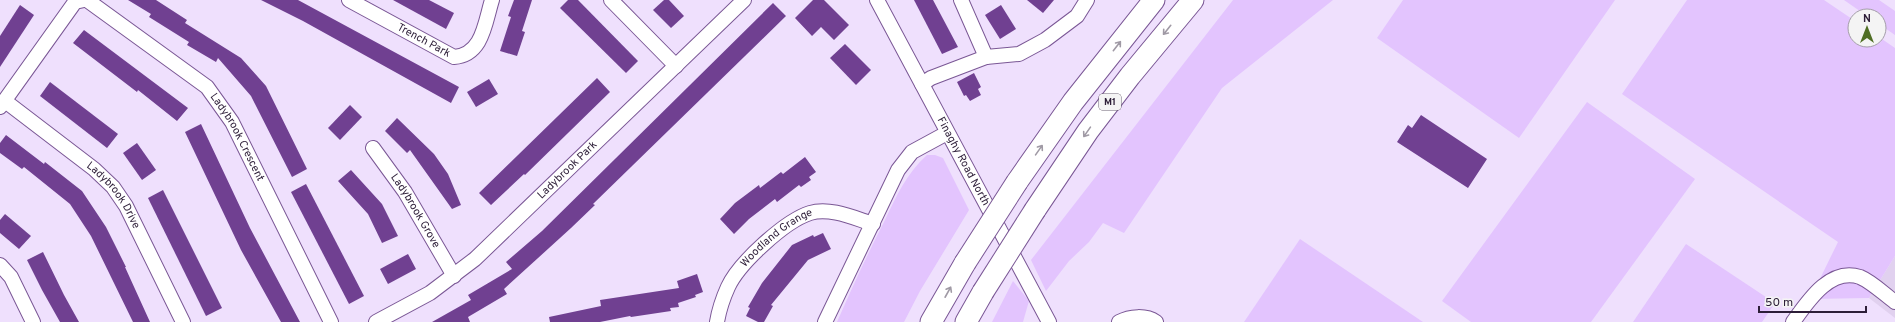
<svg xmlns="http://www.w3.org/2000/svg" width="1895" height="322" font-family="Overpass,sans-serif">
	<rect width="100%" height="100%" fill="#efe0fd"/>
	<polygon fill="#e1d1ef" points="1895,256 1895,318 1869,298"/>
	<g fill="#e3c4fe">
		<polygon points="1233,0 1333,0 1222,88 1124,233 1103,223 1089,242 1069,261 1046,291 1031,260"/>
		<polygon points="1403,0 1615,0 1519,138 1377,38"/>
		<polygon points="1687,0 1824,0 1855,21 1855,40 1879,40 1879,37 1895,48 1895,256 1869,298 1810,299 1838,242 1622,94"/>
		<polygon points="1844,0 1879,0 1895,11 1895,35 1879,24 1879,16 1867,16"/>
		<polygon points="1587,102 1695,179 1591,322 1471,322 1442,301"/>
		<path d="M927,155H935L943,158L969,210L920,291L904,322H837C852,288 867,255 884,222C896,197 906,174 927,155Z"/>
		<polygon points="1300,239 1423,322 1244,322"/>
		<polygon points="1686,244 1775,303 1762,322 1633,322"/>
		<polygon points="1013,281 1029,301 1023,322 992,322"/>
	</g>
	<g fill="#704091">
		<polygon points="128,0 156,0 187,20 185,23 241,58 266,86 307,169 292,177 251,96 218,58 216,62 187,45 189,42 149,17 151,14"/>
		<polygon points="261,0 298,0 459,87 451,103 303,21"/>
		<polygon points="393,0 429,0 454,13 446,29"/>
		<polygon points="514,0 532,0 522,31 525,32 517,56 500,51 511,17 508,16"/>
		<polygon points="568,0 578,0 638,61 626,73 560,8"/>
		<polygon points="664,0 669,0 684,16 671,28 653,10"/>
		<polygon points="813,0 824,0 849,25 834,40 821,27 812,36 795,18"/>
		<polygon points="914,0 933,0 958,47 942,54"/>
		<polygon points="1027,0 1054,0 1043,13"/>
		<polygon points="773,3 786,16 593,204 595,205 571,228 504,289 507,294 468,317 470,322 432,322 471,300 468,295 512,269 506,262 542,231"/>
		<polygon points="20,5 34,15 0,67 0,36"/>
		<polygon points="1001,5 1016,29 1000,39 985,15"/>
		<polygon points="84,30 188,108 177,121 138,90 137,92 73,43"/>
		<polygon points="845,44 871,70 856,85 830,58"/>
		<polygon points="974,73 981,87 978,89 981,95 970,101 966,95 964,96 957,82"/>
		<polygon points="597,78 610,92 525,175 524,174 491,205 479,193"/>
		<polygon points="489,79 498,94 476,107 467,92"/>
		<polygon points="50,82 118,134 107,148 40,96"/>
		<polygon points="350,105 362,117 340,140 328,128"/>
		<polygon points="1421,115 1487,159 1468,188 1397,142 1408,125 1412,128"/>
		<polygon points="397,118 434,154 448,174 461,205 452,209 410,150 407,153 385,131"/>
		<polygon points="201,124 250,228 300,322 281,322 241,250 185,132"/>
		<polygon points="6,135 44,164 45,162 82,191 106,227 126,267 125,267 150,322 133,322 91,236 70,204 24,167 22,169 0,153 0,143"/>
		<polygon points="137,143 156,170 142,180 123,153"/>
		<polygon points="805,157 816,172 809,177 811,180 801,187 799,185 777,202 775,199 749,219 734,234 720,219 735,203 759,185 760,188 781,172 783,174"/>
		<polygon points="351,170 382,204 398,236 382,243 368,214 338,181"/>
		<polygon points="306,184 364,296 349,304 291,192"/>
		<polygon points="163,190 222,308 206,316 148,198"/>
		<polygon points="5,214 31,236 19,249 0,233 0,220"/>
		<polygon points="823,233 831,249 808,260 771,305 773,306 764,322 758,322 746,316 750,308 748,307 762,283 792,245 813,235 814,237"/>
		<polygon points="43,252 64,295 79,322 60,322 42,290 27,260"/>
		<polygon points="408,254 416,269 388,284 380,269"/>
		<polygon points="697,274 703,292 695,295 696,297 678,303 679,307 670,308 671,311 631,317 630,316 600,322 550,322 549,317 601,306 600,300 679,288 677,281"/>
	</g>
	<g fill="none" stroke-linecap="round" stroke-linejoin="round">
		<defs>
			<g id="minor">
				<path id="s1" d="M87,0L207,87L232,122L331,322"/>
				<path id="s2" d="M349,0L454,57C483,55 485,22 492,0"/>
				<polyline points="611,0 676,66"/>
				<path id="s3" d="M877,0L1049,322"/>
				<polyline points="961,0 986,57"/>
				<polyline points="922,84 931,78 986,57 1019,54 1045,40 1077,16 1087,0"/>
				<path id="s4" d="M5,101L94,169L113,187L126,206L183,322"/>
				<polyline points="0,107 75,2 84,0"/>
				<path id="s5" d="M373,148L405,192L454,276"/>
				<polyline points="0,265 11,277 33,322"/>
				<path id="s6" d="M376,322L430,293L475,259L744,0"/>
				<path id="s7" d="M717,322C719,310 723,298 728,287C739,263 785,221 810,213C830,207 854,218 873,224"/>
				<polyline points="825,322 898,170 912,152 947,133"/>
				<path d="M1119,322C1130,316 1146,315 1156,322"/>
				<path d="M1793,322C1808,301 1830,267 1860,277C1872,282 1884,294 1895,302"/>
			</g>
			<g id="highway">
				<polyline points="1017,182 1073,102 1154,0"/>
				<polyline points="1035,210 1088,131 1130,76 1193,0"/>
				<polyline points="931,322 965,263"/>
				<polyline points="966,322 983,292"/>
			</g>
		</defs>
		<use href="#minor" stroke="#7a5795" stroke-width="16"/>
		<use href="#highway" stroke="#7a5795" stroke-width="23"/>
		<use href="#minor" stroke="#fff" stroke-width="14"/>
		<use href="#highway" stroke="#fff" stroke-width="21"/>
		<defs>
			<g id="highway-bridge">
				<polyline points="965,263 1017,182"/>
				<polyline points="983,292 1035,210"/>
			</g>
		</defs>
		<use href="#highway-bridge" stroke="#7a5795" stroke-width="23" stroke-linecap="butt"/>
		<use href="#highway-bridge" stroke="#fff" stroke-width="21"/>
	</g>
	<defs><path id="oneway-shaft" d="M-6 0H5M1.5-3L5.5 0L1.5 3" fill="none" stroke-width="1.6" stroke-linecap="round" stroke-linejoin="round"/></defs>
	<g stroke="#a09aa5">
		<use href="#oneway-shaft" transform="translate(1167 30) rotate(129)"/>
		<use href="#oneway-shaft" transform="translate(1117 46) rotate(-52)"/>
		<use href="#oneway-shaft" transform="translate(1087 132) rotate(125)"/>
		<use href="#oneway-shaft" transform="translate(1039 150) rotate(-55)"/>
		<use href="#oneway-shaft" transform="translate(948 292) rotate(-61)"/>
	</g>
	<g text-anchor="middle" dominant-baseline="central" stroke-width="4" stroke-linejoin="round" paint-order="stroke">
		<rect fill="#f4f4f4" stroke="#695e70" stroke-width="1" x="1099" y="94" width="22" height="16" rx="3"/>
		<g font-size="10" font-weight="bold" fill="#2d1e38">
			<text x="1110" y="102">M1</text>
		</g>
		<g font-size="11" fill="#2d1e38" stroke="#f4f4f4">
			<text stroke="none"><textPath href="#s2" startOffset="85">Trench Park</textPath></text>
			<text stroke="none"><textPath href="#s1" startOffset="207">Ladybrook Crescent</textPath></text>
			<text stroke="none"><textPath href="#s3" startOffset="183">Finaghy Road North</textPath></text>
			<text stroke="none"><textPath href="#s6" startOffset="246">Ladybrook Park</textPath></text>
			<text stroke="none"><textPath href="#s4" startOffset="145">Ladybrook Drive</textPath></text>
			<text stroke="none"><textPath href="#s5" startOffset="76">Ladybrook Grove</textPath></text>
			<text stroke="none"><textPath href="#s7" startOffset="107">Woodland Grange</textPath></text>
		</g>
	</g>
	<g transform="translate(1867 28)"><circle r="19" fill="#f4f4f4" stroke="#a49ea9"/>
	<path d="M0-3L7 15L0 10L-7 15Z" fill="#4f6e24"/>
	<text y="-6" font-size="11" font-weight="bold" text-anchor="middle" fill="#2d1e38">N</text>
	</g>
	<path d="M1759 306v6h107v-6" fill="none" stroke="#2d1e38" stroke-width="2"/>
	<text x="1765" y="306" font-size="12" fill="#2d1e38" stroke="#f4f4f4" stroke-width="3" paint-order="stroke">50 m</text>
</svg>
